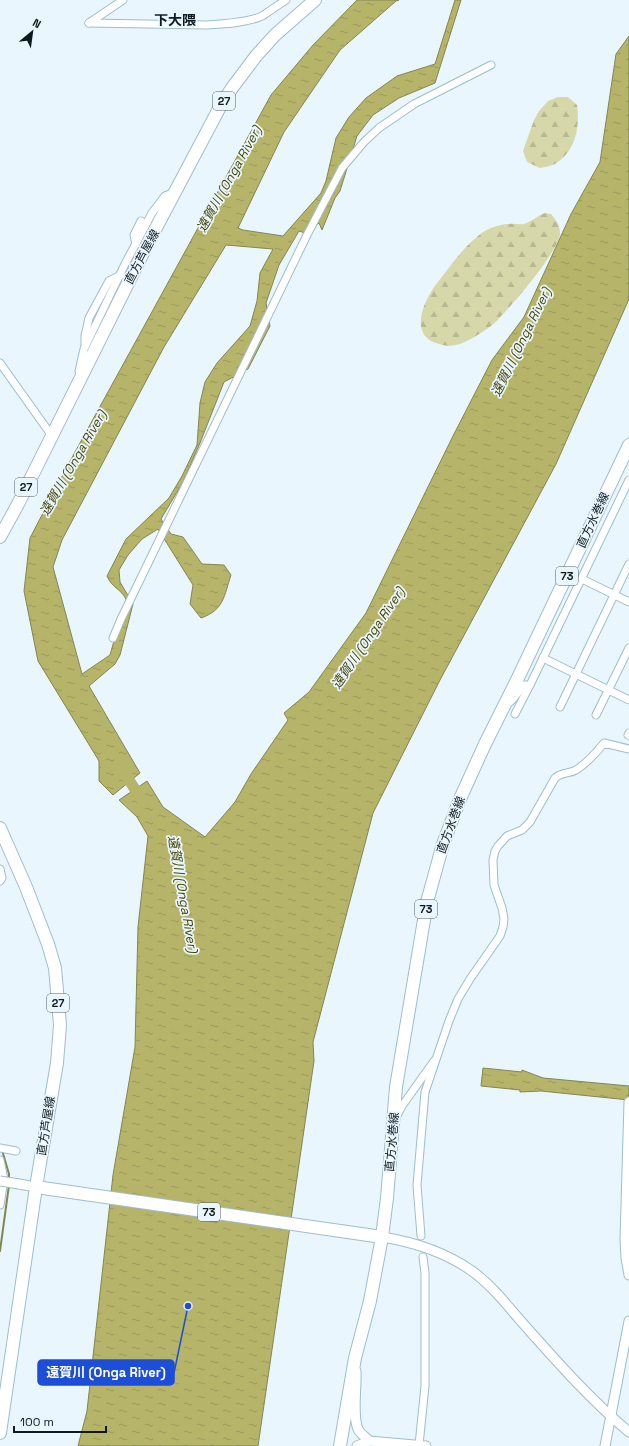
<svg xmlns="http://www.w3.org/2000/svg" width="629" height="1446" font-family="'Space Grotesk','Noto Sans JP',sans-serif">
	<defs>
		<pattern id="forest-firs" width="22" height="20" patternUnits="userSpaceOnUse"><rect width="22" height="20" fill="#d7d8a9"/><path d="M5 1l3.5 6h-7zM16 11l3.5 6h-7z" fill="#b7b991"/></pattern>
		<pattern id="water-ripples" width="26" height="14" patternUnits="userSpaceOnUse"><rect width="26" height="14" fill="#b5b468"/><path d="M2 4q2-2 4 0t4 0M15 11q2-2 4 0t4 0" fill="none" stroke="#9a9a5a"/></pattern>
	</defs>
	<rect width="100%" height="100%" fill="#eaf6fd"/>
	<g fill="url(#forest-firs)">
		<path d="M558,97H568L577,105C580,127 576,151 555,164C551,166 545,167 540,168L527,162L523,151L534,120L539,111L548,101Z"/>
		<path d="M545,213L551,214C555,219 560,225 560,232C562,249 505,314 491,326C483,332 473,338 465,342C457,346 447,347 439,344C407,336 424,299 438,282C451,265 471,236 491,228C496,226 503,224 509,224C514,223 519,225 524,224C531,222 537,216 545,213Z"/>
	</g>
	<g fill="url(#water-ripples)" stroke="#838652" fill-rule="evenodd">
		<path d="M357,0H399L396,1L340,50L284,132L238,228L243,230L283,236L321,193L326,181L336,138L349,117L366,98L397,76L435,64L455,0H461L435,83L399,98L373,115L357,136L340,191L335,198L322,230L319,223L305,233L299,231L279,265L266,303L270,326L248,369L224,382L200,443L183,482L161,519L171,534L183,537L202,564L224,565L231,575C224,596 224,610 201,618L190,604L193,585L158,529L142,539L128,555L119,570L120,582L133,604L120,655L115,664L89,686L140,773L113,795L99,781V761L38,661L24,591L30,538L69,463L271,95L313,45ZM226,245L273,249L260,273L257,301L250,326L217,363L205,382L200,403L197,445L182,476L169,498L126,539L107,576C112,588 120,588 126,599L110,655L82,674L53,567L62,540L164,347Z"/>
		<polygon points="629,36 629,299 556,464 440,680 373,813 313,1042 314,1061 258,1446 78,1446 87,1411 113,1175 135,1047 138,927 148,836 137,817 119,800 147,781 163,807 205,837 235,802 251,774 288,720 284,713 309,692 366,613 453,436 492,360 524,317 571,214 600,162 616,54"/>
		<polygon points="483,1068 522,1072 522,1070 543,1078 629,1086 629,1100 541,1091 520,1092 520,1090 481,1086"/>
	</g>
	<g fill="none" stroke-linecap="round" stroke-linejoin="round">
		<g stroke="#838652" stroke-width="2">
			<polyline points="2,1150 9,1174 9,1181"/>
			<polyline points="0,1251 9,1185"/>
		</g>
		<polyline stroke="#b5b468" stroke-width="11" points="122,769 143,802"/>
		<defs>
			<g id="minor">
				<path d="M89,23L206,25C222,24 247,23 262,16C270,11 278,5 286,0"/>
				<polyline points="89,23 123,0"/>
				<polyline points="136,244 134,235 141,221 146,224"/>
				<polyline points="85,346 85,336 89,318 109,281 121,275"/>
				<polyline points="0,363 52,436"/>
				<polyline points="80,374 79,371 84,349 125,264 152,213 165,196 175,192"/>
				<polyline points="582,579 629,602"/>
				<polyline points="113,638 121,619 307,235 342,168 364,142 379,128 414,104 491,65"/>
				<polyline points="543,658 629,700"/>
				<polyline points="510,702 513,699 524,685 530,685 629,480"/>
				<polyline points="560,707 629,564"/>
				<polyline points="515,714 530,685"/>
				<polyline points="596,715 629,648"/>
				<polyline points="628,735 629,733"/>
				<polyline points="0,869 2,878 0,881"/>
				<polyline points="396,1117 402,1106 434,1061"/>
				<polyline points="0,1148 16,1151"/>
				<polyline points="0,1160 4,1180 0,1205"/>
				<path d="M421,1236L417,1185L425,1092L449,1021L458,999L470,979L500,936L503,927L504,919L502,908L494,885L493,860L495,851L498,846L507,836L522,830L530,822L555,778C562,772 569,774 576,770C587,763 596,753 604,743L629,749"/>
				<polyline points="419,1445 425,1386 425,1273 423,1257"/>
			</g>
			<g id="tertiary">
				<polyline points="629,1102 625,1239 626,1258 629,1275"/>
				<polyline points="19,1184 36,1187"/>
				<path d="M382,1237C414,1242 445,1252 472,1271C493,1286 510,1309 527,1328C559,1364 592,1401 629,1432"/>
				<path d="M356,1371C357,1388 352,1415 358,1429C360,1434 366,1437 369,1441"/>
				<polyline points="357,1446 369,1441 426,1446"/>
				<polyline points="605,1446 629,1321"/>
			</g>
			<g id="primary">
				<polyline points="0,537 18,504 148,243 221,105 232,88 256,56 275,35 315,0"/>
				<polyline points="0,828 26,887 48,944 55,968 60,1025 57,1063 36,1187 0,1433"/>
				<polyline points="36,1187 382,1237"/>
				<polyline points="340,1446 355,1358 370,1301 382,1237 387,1198 396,1087 427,902 443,844 460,799 485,744 516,682 629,445"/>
			</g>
		</defs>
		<use href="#minor" stroke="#9ebdce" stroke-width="9"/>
		<use href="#tertiary" stroke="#9ebdce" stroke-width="11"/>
		<use href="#primary" stroke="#9ebdce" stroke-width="14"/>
		<use href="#minor" stroke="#fff" stroke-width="7"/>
		<use href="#tertiary" stroke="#fff" stroke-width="9"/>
		<use href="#primary" stroke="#fff" stroke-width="12"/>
		<defs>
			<polyline id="tertiary-bridge" points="0,1181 19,1184"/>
		</defs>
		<use href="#tertiary-bridge" stroke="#9ebdce" stroke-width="11" stroke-linecap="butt"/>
		<use href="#tertiary-bridge" stroke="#fff" stroke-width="9"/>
	</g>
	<g text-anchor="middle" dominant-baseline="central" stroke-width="3.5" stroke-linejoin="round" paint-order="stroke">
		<g fill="#eaf6fd" stroke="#515c62" stroke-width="1">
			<rect x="213" y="92" width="22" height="18" rx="3"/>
			<rect x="15" y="478" width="22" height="18" rx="3"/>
			<rect x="556" y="567" width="22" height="18" rx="3"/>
			<rect x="415" y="900" width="22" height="18" rx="3"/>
			<rect x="47" y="994" width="22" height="18" rx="3"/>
			<rect x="198" y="1203" width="22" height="18" rx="3"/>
		</g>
		<g font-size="11" font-weight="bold" fill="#0f1a20">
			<text x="224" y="101">27</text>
			<text x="26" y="487">27</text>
			<text x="567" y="576">73</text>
			<text x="426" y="909">73</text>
			<text x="58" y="1003">27</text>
			<text x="209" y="1212">73</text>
		</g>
		<g font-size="12" fill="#0f1a20" stroke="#eaf6fd">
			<text transform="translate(142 257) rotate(-62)">直方芦屋線</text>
			<text transform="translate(593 520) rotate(-65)">直方水巻線</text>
			<text transform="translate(451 825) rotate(-70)">直方水巻線</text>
			<text transform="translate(46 1126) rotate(-81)">直方芦屋線</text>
			<text transform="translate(392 1142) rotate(-85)">直方水巻線</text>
		</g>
		<g font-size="13" font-style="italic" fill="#464507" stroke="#eaf6fd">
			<text transform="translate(229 179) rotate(-61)">遠賀川 (Onga River)</text>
			<text transform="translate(521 342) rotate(-64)">遠賀川 (Onga River)</text>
			<text transform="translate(73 463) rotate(-60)">遠賀川 (Onga River)</text>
			<text transform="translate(368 638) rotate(-56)">遠賀川 (Onga River)</text>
			<text transform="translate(183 894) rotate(80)">遠賀川 (Onga River)</text>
		</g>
		<g font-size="14" font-weight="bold" fill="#0f1a20" stroke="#eaf6fd">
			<text x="175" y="20">下大隈</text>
		</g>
	</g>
	<path fill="none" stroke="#1d4ed8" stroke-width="1.5" d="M188 1306L174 1373"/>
	<circle fill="#1d4ed8" stroke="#eaf6fd" stroke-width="1.5" cx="188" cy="1306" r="4"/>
	<rect fill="#1d4ed8" stroke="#1d4ed8" stroke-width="1.5" x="38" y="1360" width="136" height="25" rx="4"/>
	<g font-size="13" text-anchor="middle" font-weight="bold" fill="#fff">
		<text x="106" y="1377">遠賀川 (Onga River)</text>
	</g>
	<g transform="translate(32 32) rotate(29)" stroke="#eaf6fd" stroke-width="3" paint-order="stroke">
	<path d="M0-3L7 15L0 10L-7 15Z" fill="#0f1a20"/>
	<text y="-6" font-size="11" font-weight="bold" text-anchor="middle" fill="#0f1a20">N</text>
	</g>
	<path d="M14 1426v6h92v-6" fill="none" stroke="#0f1a20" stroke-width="2"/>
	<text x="20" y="1426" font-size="12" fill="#0f1a20" stroke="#eaf6fd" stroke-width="3" paint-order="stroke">100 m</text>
</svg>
